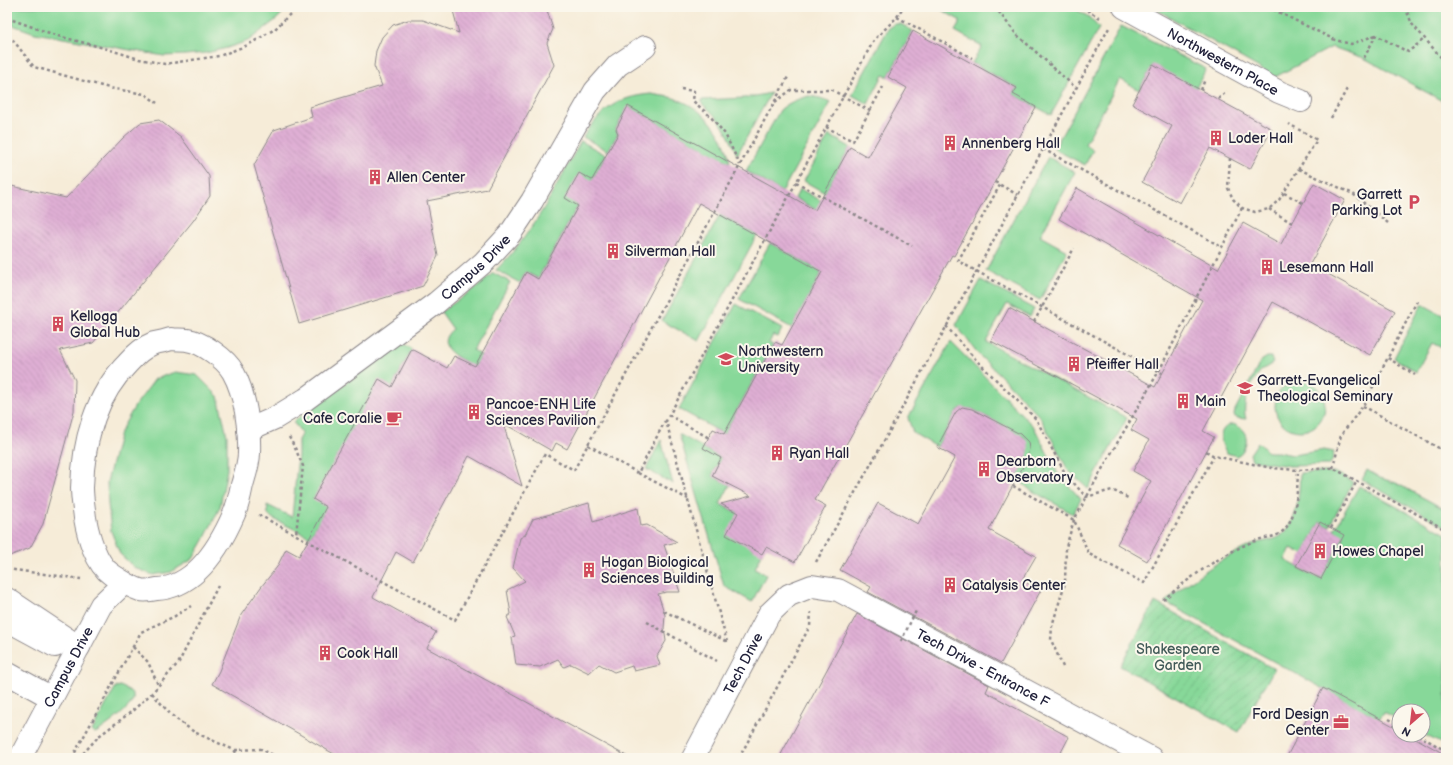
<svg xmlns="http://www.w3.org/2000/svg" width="1453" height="765" font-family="'Balsamiq Sans',sans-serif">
	<defs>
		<pattern id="garden-furrows" width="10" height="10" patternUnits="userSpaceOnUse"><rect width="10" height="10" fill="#87d899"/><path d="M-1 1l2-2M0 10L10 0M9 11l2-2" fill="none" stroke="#74b985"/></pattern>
		<pattern id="building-back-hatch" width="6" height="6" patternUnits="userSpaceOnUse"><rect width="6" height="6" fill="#dfafd4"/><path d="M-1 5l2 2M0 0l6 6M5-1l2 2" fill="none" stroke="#bf96b7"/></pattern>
	</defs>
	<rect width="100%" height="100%" fill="#fbf7ec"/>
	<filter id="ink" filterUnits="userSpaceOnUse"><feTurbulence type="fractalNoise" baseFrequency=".025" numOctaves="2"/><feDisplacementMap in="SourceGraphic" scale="8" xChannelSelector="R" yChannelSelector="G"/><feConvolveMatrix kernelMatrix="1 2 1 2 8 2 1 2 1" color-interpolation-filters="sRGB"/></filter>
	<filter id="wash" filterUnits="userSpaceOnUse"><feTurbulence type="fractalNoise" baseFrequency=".012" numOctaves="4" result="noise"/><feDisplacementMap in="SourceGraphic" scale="16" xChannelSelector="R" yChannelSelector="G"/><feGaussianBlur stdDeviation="0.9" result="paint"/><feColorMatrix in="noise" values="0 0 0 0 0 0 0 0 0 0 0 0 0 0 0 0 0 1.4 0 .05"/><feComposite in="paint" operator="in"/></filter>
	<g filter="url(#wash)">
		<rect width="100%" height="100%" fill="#f6ecd8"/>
		<g fill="#87d899" stroke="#547d6a">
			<polygon points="7,7 288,7 277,19 248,41 227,48 206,53 185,55 164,56 35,33 7,23"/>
			<polygon points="936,7 1072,7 1089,17 1099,28 1051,115 1013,94 1017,88 972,63 982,46 955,31 961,21"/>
			<polygon points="1152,7 1446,7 1446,103 1364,58 1332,47 1275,77"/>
			<polygon points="895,24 901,24 913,31 888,77 883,75 868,104 852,95 888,29"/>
			<polygon points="1121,26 1206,69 1196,88 1153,65 1139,90 1120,79 1085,144 1093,150 1085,165 1054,149"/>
			<path d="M771,93L737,155C730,136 719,116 702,104V100L745,98Z"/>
			<path d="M651,94C660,96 670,96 679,100C705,110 726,135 730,163L631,108L626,110L616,129L618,134L608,151L583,137C602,109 617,97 651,94Z"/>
			<path d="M809,96L820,98L831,102L782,192L746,171L780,110C789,102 798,99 809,96Z"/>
			<polygon points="829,135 850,147 825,193 804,181"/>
			<path d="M581,141L606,155L540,275L542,277L541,280L526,272L520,283L496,270C508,258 519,245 528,232C549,203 564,171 581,141Z"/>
			<polygon points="1048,157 1075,172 1040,236 1067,251 1040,300 986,271"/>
			<polygon points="800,189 911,250 906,260 795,198"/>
			<polygon points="720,215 757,235 699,341 662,321"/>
			<polygon points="770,243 822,272 792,328 739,299"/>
			<path d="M493,273L510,282L473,350L481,355L475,367C461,359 431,347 453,329L441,312L477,287Z"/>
			<polygon points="981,280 1034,309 1030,317 1007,304 986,342 1127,418 1088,489 1068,470 1040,417 1000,375 980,356 956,325"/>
			<polygon points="736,304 782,329 778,337 773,335 769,343 773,345 724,434 679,409"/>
			<polygon points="1422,304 1446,317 1446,350 1432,343 1416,372 1394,358"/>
			<polygon points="400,342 412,349 392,387 379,380 327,507 310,537 272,518 268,514 267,505 292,517 298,455 298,440 302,433 293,422"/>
			<path d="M951,342L1034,427L1058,474L1081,499L1073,514L1029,489L1017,478C1023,465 1034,451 1024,437L972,409L961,408L956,412L937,447L913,433L908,418Z"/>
			<path d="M1267,357H1271L1273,363C1270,365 1266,367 1262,370C1251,380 1241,404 1246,419L1237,418L1234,416L1235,410L1261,361Z"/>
			<polygon points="175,372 197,375 218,396 227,436 227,469 220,507 204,540 193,559 171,572 153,575 135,568 120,554 111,531 108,504 107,482 120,432 135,406 155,379"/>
			<circle cx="1300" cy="406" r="25"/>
			<path d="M1233,424C1243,428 1249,435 1245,446C1243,451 1241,454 1236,456L1227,453C1219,443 1217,427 1233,424Z"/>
			<polygon points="679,434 721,458 712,476 730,485 720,504 738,513 762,554 755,568 766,575 752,602 724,586"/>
			<polygon points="661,440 673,484 646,469"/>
			<polygon points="1258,442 1268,452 1278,452 1293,455 1324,450 1334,452 1332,461 1329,465 1290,466 1256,461 1252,460 1250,454"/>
			<polygon points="1367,470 1380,478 1396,483 1446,510 1446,527 1362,480"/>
			<path d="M1324,472L1337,473L1353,482L1329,527L1320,522L1303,554L1291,548L1285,560L1320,579L1344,536L1334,530L1359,486L1446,534V746L1423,734V711H1399V720L1384,712L1379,719L1165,602C1192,579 1221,558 1254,544C1265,540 1278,541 1285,532C1299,516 1299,493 1300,473Z"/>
			<path d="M120,686C124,688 131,690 133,695C137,705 107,725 99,731L95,733L92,731L93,729L114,690L116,687Z"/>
		</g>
		<polygon fill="url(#garden-furrows)" stroke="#547d6a" points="1155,602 1274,669 1239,732 1120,666"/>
		<g id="blocks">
			<g fill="url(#building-back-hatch)">
				<polygon points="452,7 546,7 553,29 547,43 554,65 487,189 427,201 438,256 423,286 299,324 254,165 274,130 312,117 310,107 382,86 374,66 376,51 382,37 393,25 408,20 423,20 459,33"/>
				<polygon points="913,31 1017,88 1013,94 1036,107 954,256 952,255 815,500 826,506 795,562 766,547 762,554 726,535 738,513 721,504 751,496 712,476 721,458 703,448 713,429 724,434 775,342 782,345 822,272 699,203 567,449 556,443 552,451 503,423 522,486 469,456 413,562 396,552 373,597 436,632 427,648 630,758 341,758 212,684 219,671 241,615 261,587 277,567 286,549 299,556 310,537 326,507 313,499 379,379 392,387 412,349 447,368 454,356 475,366 526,272 538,279 578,206 565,198 579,173 592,180 618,134 616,129 628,106 815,210 850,147 868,157 907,88 888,77"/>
				<polygon points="1153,64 1272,129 1250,169 1210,148 1180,203 1142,182 1172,126 1132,104"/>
				<polygon points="159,120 181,137 209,176 210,196 193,221 93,343 60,350 75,380 74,411 43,524 30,548 7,557 7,185 66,198 123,138 140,123"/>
				<polygon points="1314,183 1345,200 1310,264 1395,311 1370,355 1273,302 1203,431 1214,437 1147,561 1117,544 1151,481 1133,471 1149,440 1131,430 1137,419 991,341 1009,308 1155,387 1202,300 1059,219 1077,188 1218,269 1243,223 1281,244"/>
				<polygon points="962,407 972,409 1020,434 1028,442 1029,449 1026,461 989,530 1036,556 1022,580 1041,590 1001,663 868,592 871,587 840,570 878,503 918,524 955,457 937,447 956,412"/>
				<polygon points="589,503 593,522 638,508 641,526 647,525 677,542 664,545 680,592 667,592 658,594 665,615 664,628 666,641 657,656 660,665 634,671 632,666 614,672 599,664 589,673 571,664 564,667 558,659 540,667 516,665 512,637 515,636 507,617 511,614 507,590 525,581 513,568 520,538 525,535 533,519"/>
				<polygon points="1320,522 1344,535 1321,579 1296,566"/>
				<polygon points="857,614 989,685 986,692 1069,737 1058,758 779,758"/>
				<polygon points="1323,688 1399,729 1399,735 1410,735 1446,755 1446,758 1286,758"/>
			</g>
		</g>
	</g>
	<g filter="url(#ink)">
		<use href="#blocks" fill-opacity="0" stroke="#8c878a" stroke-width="1"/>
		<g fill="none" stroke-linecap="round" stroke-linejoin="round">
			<defs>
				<g id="minor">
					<path id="s1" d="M1124,7L1279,92L1301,101"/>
					<path d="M171,339C176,340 182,339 187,340C202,342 226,359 233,372C245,393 250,428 249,453C249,463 245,475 242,485C240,495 238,505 234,514C220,546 196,587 157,589C152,590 145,591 140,590C130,587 120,580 111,574C96,564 88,535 85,518C84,508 82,498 82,488C83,443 95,396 128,363C135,355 144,347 154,343C160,342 165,341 171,339Z"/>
					<path id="s2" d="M248,430L275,418L306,399L436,303L484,262L510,234L532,201L595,91L618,65L645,47"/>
					<polyline points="7,599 79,647"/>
					<polyline points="7,620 55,646"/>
					<polyline points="7,673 52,698"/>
					<path id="s3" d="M20,758L101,605L124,583"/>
					<path id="s4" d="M693,758L769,614L789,595L812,586L838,590L1151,758"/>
				</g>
			</defs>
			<use href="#minor" stroke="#8c878a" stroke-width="24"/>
			<g stroke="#8c878a" stroke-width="2.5" stroke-dasharray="3 3" stroke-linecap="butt">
				<polyline points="995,7 1016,34 1076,88"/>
				<polyline points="1082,7 1102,19"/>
				<polyline points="1268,7 1335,40 1351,44 1376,35"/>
				<polyline points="1405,7 1412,24 1446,63"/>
				<polyline points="1282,13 1286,7"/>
				<polyline points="897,17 903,7"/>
				<polyline points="7,18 58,36 104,48 139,59 165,64 219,56 248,45 275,29 297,7"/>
				<polyline points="7,38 13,40 34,67 109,88 145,94 157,103"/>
				<polyline points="1364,58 1376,35 1408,52 1424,39"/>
				<polyline points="681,89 694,91 693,101 710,116 725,134 740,165"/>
				<polyline points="1201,90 1205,79"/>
				<polyline points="1218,99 1227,91"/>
				<polyline points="775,102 791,90 832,90 870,111"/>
				<polyline points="1331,118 1348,87"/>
				<polyline points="826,127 853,141 883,87"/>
				<polyline points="1043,149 1222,247"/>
				<polyline points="1230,158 1228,188 1233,199 1242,208 1255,212 1269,209 1279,200 1317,140 1289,124"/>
				<polyline points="1299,169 1353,194 1388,223"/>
				<polyline points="796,182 912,246"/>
				<polyline points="995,182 1018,195"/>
				<polyline points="1000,185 958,261 1162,373"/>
				<polyline points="1284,193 1303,203"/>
				<polyline points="1269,209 1292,223"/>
				<polyline points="1034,322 1074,248"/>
				<polyline points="946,326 977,361 1036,419 1065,473 1086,497 1112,490 1128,498"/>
				<polyline points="1388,358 1415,375"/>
				<polyline points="1363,406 1446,452"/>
				<polyline points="669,415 709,438"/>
				<polyline points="289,437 295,448 303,466 296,535"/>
				<polyline points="588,445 638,473 665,421"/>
				<polyline points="1206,451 1214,456 1272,468 1298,470 1333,468 1446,530"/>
				<polyline points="1333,468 1341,435 1363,406 1417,301"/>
				<polyline points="638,473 688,499"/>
				<polyline points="1013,486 1074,520 1089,554 1144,583 1214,456"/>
				<polyline points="259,515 455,620 545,454 574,470 788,77"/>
				<polyline points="1331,528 1357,481"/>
				<polyline points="816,562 889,432 1110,26"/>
				<polyline points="7,569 81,579"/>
				<path d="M1163,600C1187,580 1211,562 1239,548C1245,545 1254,541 1261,539C1269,537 1277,537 1283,531C1298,516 1297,489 1298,470"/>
				<polyline points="664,611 726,641"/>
				<polyline points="647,622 717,661"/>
				<polyline points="727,642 666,421 874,40 897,17 972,58"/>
				<polyline points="133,647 148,662 158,685"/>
				<polyline points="1063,667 1051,640 1052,626 1065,583 1066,547 1074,520 1105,464 1159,371 1242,208"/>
				<polyline points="152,693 171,715 194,732 234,750 240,758"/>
				<polyline points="1389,719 1399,725"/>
				<polyline points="1418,735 1446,751"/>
				<polyline points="235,750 261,749 279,758"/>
				<polyline points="72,758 141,632 175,616 191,606"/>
				<polyline points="79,758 99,736 131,712 152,693 179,662 218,586"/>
				<polyline points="739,758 810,626 811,612"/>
			</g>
			<use href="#minor" stroke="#fff" stroke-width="22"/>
			<polyline stroke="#8c878a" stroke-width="2.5" stroke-dasharray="3 3" stroke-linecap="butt" points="901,641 916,611"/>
		</g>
	</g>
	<defs>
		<symbol id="building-bare" viewBox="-9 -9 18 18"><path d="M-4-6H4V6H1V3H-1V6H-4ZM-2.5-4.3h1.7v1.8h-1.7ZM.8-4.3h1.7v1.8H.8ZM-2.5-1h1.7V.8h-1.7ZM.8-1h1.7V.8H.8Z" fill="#d1495b" stroke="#fbf7ec" stroke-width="2.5" paint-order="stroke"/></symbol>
		<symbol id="parking-bare" viewBox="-9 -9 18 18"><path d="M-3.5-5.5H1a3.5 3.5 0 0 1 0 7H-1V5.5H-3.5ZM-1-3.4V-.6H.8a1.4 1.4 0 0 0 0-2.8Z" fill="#d1495b" stroke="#fbf7ec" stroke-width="2.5" paint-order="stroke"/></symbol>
		<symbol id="university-bare" viewBox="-9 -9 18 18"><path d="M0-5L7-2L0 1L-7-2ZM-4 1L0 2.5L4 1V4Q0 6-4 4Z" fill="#d1495b" stroke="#fbf7ec" stroke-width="2.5" paint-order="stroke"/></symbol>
		<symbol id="cafe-bare" viewBox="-9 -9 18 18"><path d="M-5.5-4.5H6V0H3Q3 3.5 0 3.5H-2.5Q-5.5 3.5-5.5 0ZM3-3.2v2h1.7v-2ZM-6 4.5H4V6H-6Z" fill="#d1495b" stroke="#fbf7ec" stroke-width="2.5" paint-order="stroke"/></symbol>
		<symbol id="office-bare" viewBox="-9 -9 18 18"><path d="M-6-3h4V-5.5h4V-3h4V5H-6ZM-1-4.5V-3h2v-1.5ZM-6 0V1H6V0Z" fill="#d1495b" stroke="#fbf7ec" stroke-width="2.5" paint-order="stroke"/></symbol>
	</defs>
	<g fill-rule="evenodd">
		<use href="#building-bare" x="1205" y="127" width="22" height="22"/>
		<use href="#building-bare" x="939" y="132" width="22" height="22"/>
		<use href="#building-bare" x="364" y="166" width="22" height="22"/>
		<use href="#parking-bare" x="1403" y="191" width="22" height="22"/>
		<use href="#building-bare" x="602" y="240" width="22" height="22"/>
		<use href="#building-bare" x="1256" y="256" width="22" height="22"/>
		<use href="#building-bare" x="47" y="313" width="22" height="22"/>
		<use href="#university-bare" x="715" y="348" width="22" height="22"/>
		<use href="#building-bare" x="1063" y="353" width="22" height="22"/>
		<use href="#university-bare" x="1234" y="377" width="22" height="22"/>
		<use href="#building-bare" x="1172" y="390" width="22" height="22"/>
		<use href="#building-bare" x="463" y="401" width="22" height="22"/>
		<use href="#cafe-bare" x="383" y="407" width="22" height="22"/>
		<use href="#building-bare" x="766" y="442" width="22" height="22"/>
		<use href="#building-bare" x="973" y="458" width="22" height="22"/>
		<use href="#building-bare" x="1309" y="540" width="22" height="22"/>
		<use href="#building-bare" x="578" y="559" width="22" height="22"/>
		<use href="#building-bare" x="939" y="574" width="22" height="22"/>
		<use href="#building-bare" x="314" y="642" width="22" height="22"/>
		<use href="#office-bare" x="1330" y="711" width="22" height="22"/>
	</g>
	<g text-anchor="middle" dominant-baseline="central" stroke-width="4" stroke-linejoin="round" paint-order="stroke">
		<g font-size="14" fill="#22223b" stroke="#fbf7ec">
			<text stroke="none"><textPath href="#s1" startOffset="113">Northwestern Place</textPath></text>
			<text stroke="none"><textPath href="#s2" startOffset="281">Campus Drive</textPath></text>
			<text stroke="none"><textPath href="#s4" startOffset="107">Tech Drive</textPath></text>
			<text stroke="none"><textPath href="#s3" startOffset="103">Campus Drive</textPath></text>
			<text stroke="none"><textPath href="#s4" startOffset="406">Tech Drive - Entrance F</textPath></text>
		</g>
		<g font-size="14" fill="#22223b" stroke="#fbf7ec" text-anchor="start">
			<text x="1228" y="138">Loder Hall</text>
			<text x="962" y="143">Annenberg Hall</text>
			<text x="387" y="177">Allen Center</text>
			<text x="1402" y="194" text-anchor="end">Garrett<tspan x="1402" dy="16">Parking Lot</tspan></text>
			<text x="625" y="251">Silverman Hall</text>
			<text x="1279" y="267">Lesemann Hall</text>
			<text x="70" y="316">Kellogg<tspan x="70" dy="16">Global Hub</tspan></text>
			<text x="738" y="351">Northwestern<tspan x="738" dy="16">University</tspan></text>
			<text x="1086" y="364">Pfeiffer Hall</text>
			<text x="1257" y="380">Garrett-Evangelical<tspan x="1257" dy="16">Theological Seminary</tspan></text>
			<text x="1195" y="401">Main</text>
			<text x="486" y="404">Pancoe-ENH Life<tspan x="486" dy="16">Sciences Pavilion</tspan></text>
			<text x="382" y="418" text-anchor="end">Cafe Coralie</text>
			<text x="789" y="453">Ryan Hall</text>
			<text x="996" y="461">Dearborn<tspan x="996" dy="16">Observatory</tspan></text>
			<text x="1332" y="551">Howes Chapel</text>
			<text x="601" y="562">Hogan Biological<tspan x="601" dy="16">Sciences Building</tspan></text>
			<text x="962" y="585">Catalysis Center</text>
			<text x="337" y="653">Cook Hall</text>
			<text x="1329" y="714" text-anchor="end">Ford Design<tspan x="1329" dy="16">Center</tspan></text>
		</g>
		<g font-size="14" fill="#405957" stroke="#fbf7ec">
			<text x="1178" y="649">Shakespeare<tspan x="1178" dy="16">Garden</tspan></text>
		</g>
	</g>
	<rect width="1453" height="765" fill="none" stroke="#fbf7ec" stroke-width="24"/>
	<g transform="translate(1411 723) rotate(208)"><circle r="19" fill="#fbf7ec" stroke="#a4a2a5"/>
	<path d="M0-3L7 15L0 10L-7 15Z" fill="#d1495b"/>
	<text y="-6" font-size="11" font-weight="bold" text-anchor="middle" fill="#22223b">N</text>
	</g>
</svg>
